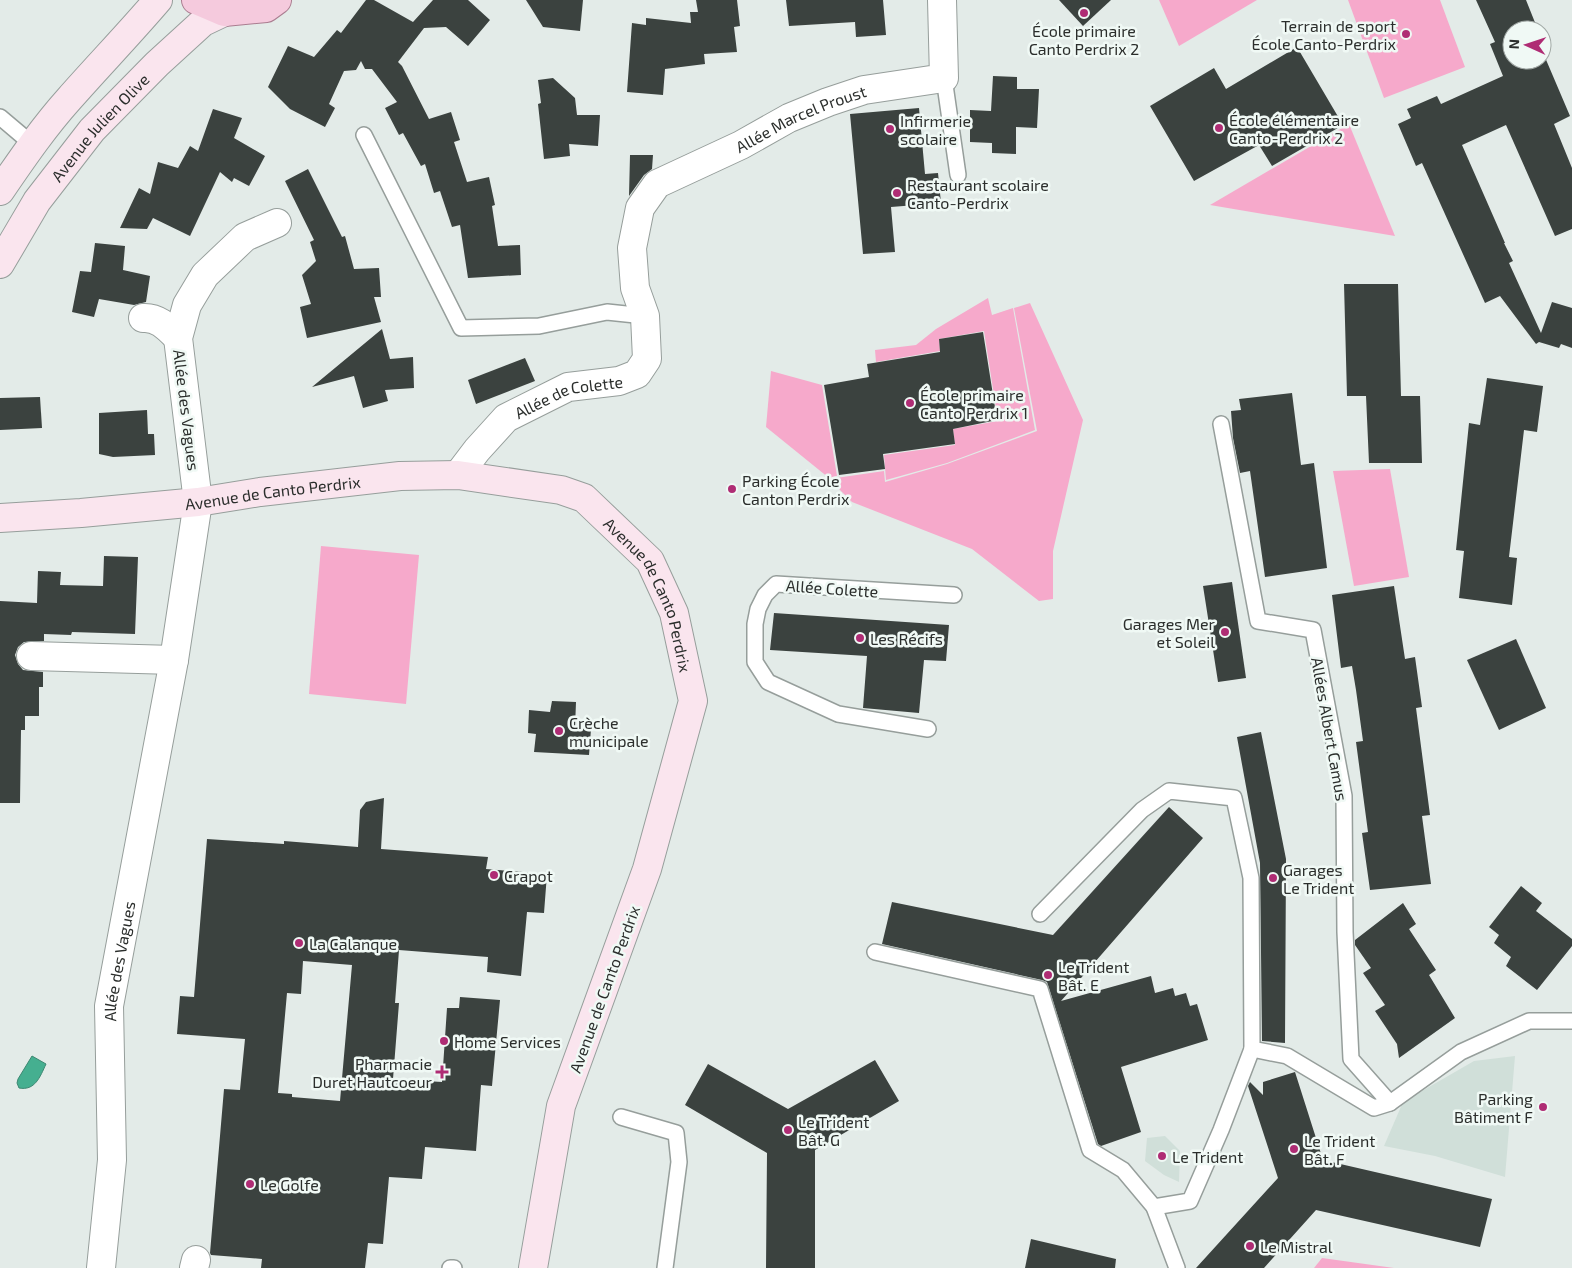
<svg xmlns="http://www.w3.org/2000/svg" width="1572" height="1268" font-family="'Exo 2',sans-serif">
	<rect width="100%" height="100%" fill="#e3ebe8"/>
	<g fill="#d0dfd9">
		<polygon points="1515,1056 1505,1177 1435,1156 1384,1146 1403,1102 1474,1061"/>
		<polygon points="1165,1136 1180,1151 1179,1182 1164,1175 1145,1161 1147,1138"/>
	</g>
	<g fill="#f6a9cb">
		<polygon points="1159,0 1257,0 1179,46"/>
		<polygon points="1348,0 1440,0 1465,67 1384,98"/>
		<polygon points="1349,124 1395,236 1210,205"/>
		<polygon points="988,298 992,315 1013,308 1035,430 947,463 886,480 884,455 955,445 953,429 998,421 984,331 939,339 940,351 876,362 875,350 916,345 936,329"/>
		<polygon points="1030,303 1083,420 1053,551 1053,599 1039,601 972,549 852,502 829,479 884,471 885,482 947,464 1037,431 1014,308"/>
		<polygon points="771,371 822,385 837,476 829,478 766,427"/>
		<polygon points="1390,469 1409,577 1354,586 1333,471"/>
		<polygon points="321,546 419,555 406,704 309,694"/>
		<polygon points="1322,1258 1394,1268 1314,1268"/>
	</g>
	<path fill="#45af90" stroke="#3d8872" d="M32,1056L46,1064C40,1077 35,1091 19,1088L17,1083L18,1079Z"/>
	<g fill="#3b423f" fill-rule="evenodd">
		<polygon points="366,0 374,0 413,22 433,0 468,0 490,20 468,46 446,27 424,28 398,62 402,66 429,119 451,112 460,140 454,142 467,182 489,177 495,205 492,206 498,246 520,245 521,275 468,278 460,225 452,227 440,191 434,193 425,164 421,166 403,133 399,135 385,108 397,102 372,69 365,69 361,61 356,70 344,71 329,104 335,108 325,127 290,109 268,87 288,46 314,57 337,30 341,33"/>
		<polygon points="526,0 583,0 580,31 543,27"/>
		<polygon points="696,0 737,0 740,26 734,27 737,52 704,54 705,64 665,69 663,95 627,92 632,23 646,25 646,18 691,23 690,12 698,12"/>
		<polygon points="786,0 883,0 886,35 856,37 855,22 789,26"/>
		<polygon points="1059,0 1111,0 1083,26"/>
		<polygon points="1476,0 1526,0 1538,30 1512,30 1512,60 1542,60 1542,39 1548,54 1544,55 1570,116 1554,124 1572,168 1572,229 1555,236 1506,125 1462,145 1505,243 1504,243 1513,261 1509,263 1541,333 1552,302 1572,308 1572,348 1561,344 1559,348 1539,342 1536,344 1500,296 1485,303 1422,163 1416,166 1398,124 1411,118 1407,109 1437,96 1441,104 1503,76 1490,44 1495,42"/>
		<polygon points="1297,47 1343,125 1272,166 1259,145 1194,181 1150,106 1214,68 1226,89"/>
		<polygon points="993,76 1017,77 1017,89 1039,89 1037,128 1016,127 1016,154 992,153 992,143 970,142 970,110 991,111"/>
		<polygon points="553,78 575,98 577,115 600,115 598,146 569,144 570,156 544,159 538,104 541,103 538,80"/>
		<polygon points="919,108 925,174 938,173 941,203 891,207 895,252 863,254 850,114"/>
		<polygon points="213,109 242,118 234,138 265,156 249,186 234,178 232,182 220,172 190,236 153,218 147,229 120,228 139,188 150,194 158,162 178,168 190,146 198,151"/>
		<polygon points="630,155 653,155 652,169 644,175 629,196"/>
		<polygon points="308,169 342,237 345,236 354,269 379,268 381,297 374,297 381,322 307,338 300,307 311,304 302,275 316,261 310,242 314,240 285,181"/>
		<polygon points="95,243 125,246 123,270 150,276 146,302 134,305 99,299 94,317 72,312 80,271 91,272"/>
		<polygon points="1344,284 1398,284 1401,396 1420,396 1422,463 1369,463 1366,396 1347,396"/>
		<polygon points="382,329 390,359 413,357 414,388 385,390 388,401 363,408 354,376 312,387"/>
		<polygon points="983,332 997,420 953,429 955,444 883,454 885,469 839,475 824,385 869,377 867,364 940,352 939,339"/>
		<polygon points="525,358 535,381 476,404 468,380"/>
		<polygon points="1487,378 1543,386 1537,432 1524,430 1509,557 1517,558 1512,605 1459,598 1464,551 1456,550 1469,423 1480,425"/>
		<polygon points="1292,393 1301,465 1314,463 1327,568 1265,577 1250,471 1240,473 1233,438 1231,411 1241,410 1239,399"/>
		<polygon points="40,397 42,428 0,430 0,398"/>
		<polygon points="147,410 148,434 154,434 155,455 113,457 99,454 99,413"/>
		<polygon points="104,556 138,557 135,634 72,632 71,635 44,634 44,641 24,642 18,647 15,655 18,664 23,670 43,672 43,687 39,687 39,716 25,716 25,730 21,730 20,803 0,803 0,601 37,603 38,571 61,572 60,585 103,586"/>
		<polygon points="1232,582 1246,678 1218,682 1203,586"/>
		<polygon points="1394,586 1405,659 1415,657 1422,707 1416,708 1430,815 1422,816 1431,884 1370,890 1362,833 1368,832 1356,742 1363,741 1356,690 1352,666 1341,668 1332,595"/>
		<polygon points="774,613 949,625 946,661 924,660 919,713 863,708 867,656 770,650"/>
		<polygon points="1516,639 1546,708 1499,730 1467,660"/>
		<polygon points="552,701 576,702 575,728 591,729 589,755 534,752 536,734 528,733 529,710 550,712"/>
		<polygon points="1261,732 1286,859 1285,1043 1262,1041 1260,863 1237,737"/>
		<path d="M384,798L381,849L488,857L486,869L547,874L544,913L527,912L521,976L487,972L488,957L399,950L395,1003H399L393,1079L442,1082L447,1008H459L460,997L500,1000L492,1086L481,1085L476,1151L425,1147L422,1179L389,1177L383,1244L368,1243L365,1268H261L262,1259L211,1255L210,1253L224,1089L240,1090L245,1039L177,1034L180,996L194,997L207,839L284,844V841L358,847L360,810L366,802ZM303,961L352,965L340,1101L292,1097V1094L278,1093L287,993L301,994Z"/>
		<polygon points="1169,807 1203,838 1061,1001 1151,976 1155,993 1173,988 1175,996 1186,993 1190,1006 1197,1004 1208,1040 1121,1067 1141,1132 1101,1146 1098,1144 1047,982 1042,980 882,944 892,902 1053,935"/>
		<polygon points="1521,886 1542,903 1536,911 1572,939 1572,946 1537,990 1506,966 1511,957 1494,943 1499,935 1489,927"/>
		<polygon points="1403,903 1416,924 1409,929 1436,970 1429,975 1455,1018 1399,1058 1397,1044 1375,1011 1385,1005 1363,973 1371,968 1355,945 1355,940"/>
		<polygon points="875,1060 899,1101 815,1150 815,1268 766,1268 767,1153 685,1105 708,1064 788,1109"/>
		<polygon points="1295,1072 1323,1160 1492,1199 1480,1247 1316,1210 1264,1268 1196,1268 1278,1178 1248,1086 1250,1082 1263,1095 1263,1082"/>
		<polygon points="1031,1239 1116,1259 1115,1268 1025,1268"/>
	</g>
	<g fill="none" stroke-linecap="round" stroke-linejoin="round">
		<defs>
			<g id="lane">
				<polyline points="944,78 958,175"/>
				<polyline points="0,117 32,144"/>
				<polyline points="364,135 461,328 539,326 607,312 645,316"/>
				<polyline points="1221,424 1258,621 1313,630 1344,796 1345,932 1351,1059 1390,1103 1461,1052 1529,1021 1572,1021"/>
				<polyline points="928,729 838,714 768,682 755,662 755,624 758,609 765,595 776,584 954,595"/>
				<polyline points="1040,914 1142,810 1169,791 1234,798 1251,878 1252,1049 1287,1056 1374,1108 1390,1103"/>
				<polyline points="875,952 1040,989 1090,1150 1123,1170 1154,1207 1177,1268"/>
				<polyline points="621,1117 676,1133 679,1162 665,1268"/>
				<polyline points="1154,1207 1190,1201 1221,1130 1252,1049"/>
				<polyline points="450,1268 454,1268"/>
			</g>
			<g id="street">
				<path d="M143,318C158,317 167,327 178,338"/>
				<path id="s1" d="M458,475L477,450L506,418L568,387L619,381L637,374L647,359L645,316L635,288L632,248L640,208L657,184L741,145L789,118L828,102L864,90L944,78L942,0"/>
				<polyline points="31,656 174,660"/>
				<path id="s2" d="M101,1268L112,1160L109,1006L174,660L198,502L178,338L187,305L205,275L245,237L277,223"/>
				<polyline points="194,1268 196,1260"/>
			</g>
			<g id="secondary">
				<path d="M0,191C22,159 43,128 69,99C98,66 129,34 158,0"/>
				<path id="s3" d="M0,264L37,201L92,130L157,64L203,22L224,12"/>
				<path id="s4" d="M0,518L81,513L198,502L260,492L400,476L458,475L561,490L584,498L650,561L674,613L693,701L647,869L561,1106L533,1268"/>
			</g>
			<polyline id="primary" points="196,0 224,12 266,8 277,0"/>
		</defs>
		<use href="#lane" stroke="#969e9b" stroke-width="18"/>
		<use href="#street" stroke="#969e9b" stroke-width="30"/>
		<use href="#secondary" stroke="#969e9b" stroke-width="30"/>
		<use href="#primary" stroke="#aa7d90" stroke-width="30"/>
		<use href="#lane" stroke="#fff" stroke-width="15"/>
		<use href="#street" stroke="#fff" stroke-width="28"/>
		<use href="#secondary" stroke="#fae5ee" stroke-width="28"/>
		<use href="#primary" stroke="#f5cadd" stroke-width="28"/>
	</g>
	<g fill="#af2c74" stroke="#f0f9f5" stroke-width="2">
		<circle cx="1084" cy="13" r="5"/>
		<circle cx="1406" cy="34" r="5"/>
		<circle cx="1219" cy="128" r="5"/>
		<circle cx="890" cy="129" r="5"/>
		<circle cx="897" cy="193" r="5"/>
		<circle cx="910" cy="403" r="5"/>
		<circle cx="732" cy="489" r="5"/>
		<circle cx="1225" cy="632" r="5"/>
		<circle cx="860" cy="638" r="5"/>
		<circle cx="559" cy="731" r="5"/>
		<circle cx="494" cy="875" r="5"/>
		<circle cx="1273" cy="878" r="5"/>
		<circle cx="299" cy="943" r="5"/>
		<circle cx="1048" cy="975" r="5"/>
		<circle cx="444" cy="1041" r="5"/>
		<path d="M439.5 1064.5h5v5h5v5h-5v5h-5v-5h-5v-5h5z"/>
		<circle cx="1543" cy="1107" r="5"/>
		<circle cx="788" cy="1130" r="5"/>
		<circle cx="1294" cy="1149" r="5"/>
		<circle cx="1162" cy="1156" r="5"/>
		<circle cx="250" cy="1184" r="5"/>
		<circle cx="1250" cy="1246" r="5"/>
	</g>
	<g text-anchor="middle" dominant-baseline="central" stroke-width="5" stroke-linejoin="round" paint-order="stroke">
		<g font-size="16" fill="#2b2e2c" stroke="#f0f9f5" text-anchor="start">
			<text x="1396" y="25" text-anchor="end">Terrain de sport<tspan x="1396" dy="18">École Canto-Perdrix</tspan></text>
			<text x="1084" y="30" text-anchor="middle">École primaire<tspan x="1084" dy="18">Canto Perdrix 2</tspan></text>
			<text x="1229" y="119">École élémentaire<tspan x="1229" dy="18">Canto-Perdrix 2</tspan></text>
			<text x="900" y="120">Infirmerie<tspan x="900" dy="18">scolaire</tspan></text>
			<text x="907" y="184">Restaurant scolaire<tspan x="907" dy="18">Canto-Perdrix</tspan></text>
			<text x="920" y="394">École primaire<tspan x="920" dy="18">Canto Perdrix 1</tspan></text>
			<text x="742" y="480">Parking École<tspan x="742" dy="18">Canton Perdrix</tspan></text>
			<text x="1215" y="623" text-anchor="end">Garages Mer<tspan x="1215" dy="18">et Soleil</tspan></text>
			<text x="870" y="638">Les Récifs</text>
			<text x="569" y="722">Crèche<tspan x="569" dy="18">municipale</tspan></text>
			<text x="1283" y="869">Garages<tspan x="1283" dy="18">Le Trident</tspan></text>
			<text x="504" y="875">Crapot</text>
			<text x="309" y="943">La Calanque</text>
			<text x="1058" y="966">Le Trident<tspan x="1058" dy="18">Bât. E</tspan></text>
			<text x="454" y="1041">Home Services</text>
			<text x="432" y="1063" text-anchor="end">Pharmacie<tspan x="432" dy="18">Duret Hautcoeur</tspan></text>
			<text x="1533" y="1098" text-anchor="end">Parking<tspan x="1533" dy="18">Bâtiment F</tspan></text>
			<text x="798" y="1121">Le Trident<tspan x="798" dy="18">Bât. G</tspan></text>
			<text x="1304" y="1140">Le Trident<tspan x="1304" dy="18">Bât. F</tspan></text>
			<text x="1172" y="1156">Le Trident</text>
			<text x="260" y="1184">Le Golfe</text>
			<text x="1260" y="1246">Le Mistral</text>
		</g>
		<g font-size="16" fill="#2b2e2c" stroke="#f0f9f5">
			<text stroke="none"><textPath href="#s1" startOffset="574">Allée Marcel Proust</textPath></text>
			<text stroke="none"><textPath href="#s3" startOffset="170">Avenue Julien Olive</textPath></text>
			<text stroke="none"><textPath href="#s1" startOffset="142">Allée de Colette</textPath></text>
			<text transform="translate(187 410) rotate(83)">Allée des Vagues</text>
			<text stroke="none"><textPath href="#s4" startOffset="274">Avenue de Canto Perdrix</textPath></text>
			<text transform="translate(832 588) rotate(4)">Allée Colette</text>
			<text stroke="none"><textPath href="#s4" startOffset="709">Avenue de Canto Perdrix</textPath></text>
			<text transform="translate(1330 729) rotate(80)">Allées Albert Camus</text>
			<text stroke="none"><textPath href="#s2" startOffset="308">Allée des Vagues</textPath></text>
			<text transform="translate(604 989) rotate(-70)">Avenue de Canto Perdrix</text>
		</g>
	</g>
	<g transform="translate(1527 45) rotate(273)"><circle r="24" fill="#f0f9f5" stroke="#a1a8a5"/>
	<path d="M0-4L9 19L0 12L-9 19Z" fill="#af2c74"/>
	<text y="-8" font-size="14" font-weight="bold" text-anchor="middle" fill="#2b2e2c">N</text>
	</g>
</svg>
